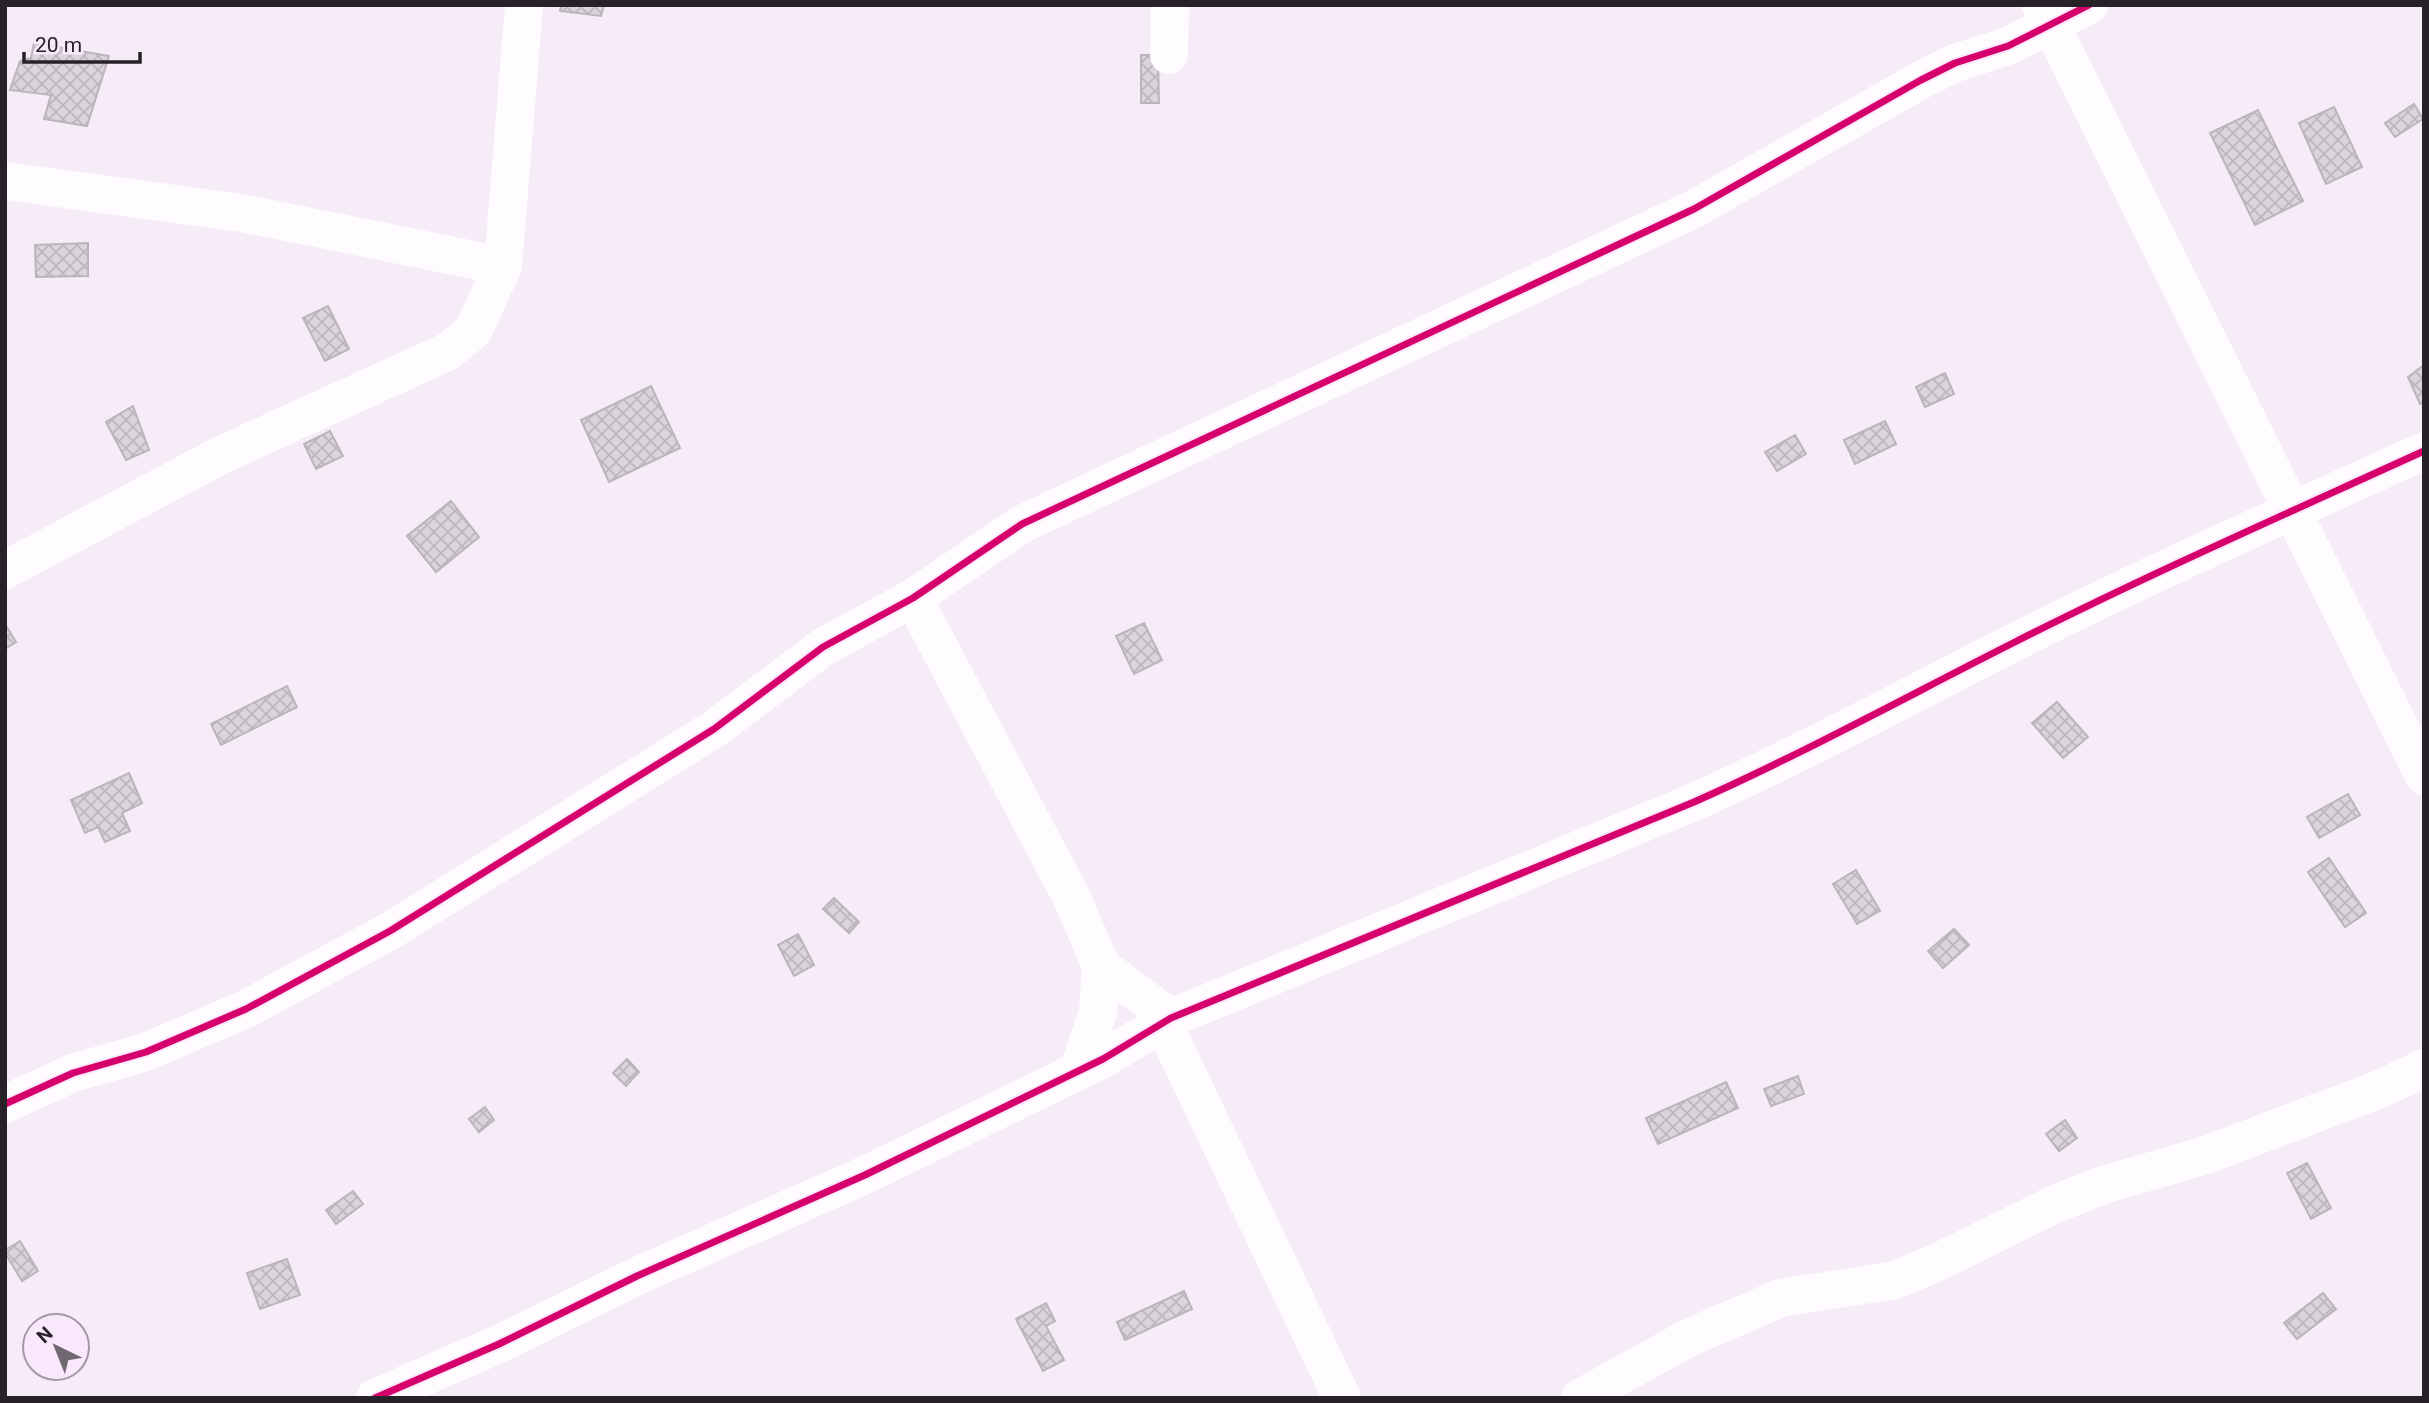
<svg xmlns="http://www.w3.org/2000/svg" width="2429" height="1403" font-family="Roboto,sans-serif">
	<defs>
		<pattern id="building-cross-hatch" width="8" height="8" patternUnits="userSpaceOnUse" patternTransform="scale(1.75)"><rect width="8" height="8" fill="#dbd4dc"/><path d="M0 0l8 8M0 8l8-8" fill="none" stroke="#bcb6bd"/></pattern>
	</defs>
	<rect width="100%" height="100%" fill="#f6ecf7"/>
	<g fill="url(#building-cross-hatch)" stroke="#bcb4bc" stroke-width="2">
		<polygon points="561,5 604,5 601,16 560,11"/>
		<polygon points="34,43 109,56 87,126 44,119 51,95 10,90 20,61 31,58"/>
		<polygon points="1141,55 1158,55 1159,103 1141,103"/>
		<polygon points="2414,104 2423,119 2395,137 2385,123"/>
		<polygon points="2334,107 2362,167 2326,184 2299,123"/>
		<polygon points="2258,110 2303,201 2255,225 2210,133"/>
		<polygon points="88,243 88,276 36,277 35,245"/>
		<polygon points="328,306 349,349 325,361 303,318"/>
		<polygon points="2424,365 2424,402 2420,404 2408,377"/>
		<polygon points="1945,373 1954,394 1925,407 1916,387"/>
		<polygon points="651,386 680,448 609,482 581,420"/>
		<polygon points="133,406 149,450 126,460 106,422"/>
		<polygon points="1885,421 1896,444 1855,464 1844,440"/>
		<polygon points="330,431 343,456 316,469 304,444"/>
		<polygon points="1795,435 1806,454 1777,471 1765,452"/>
		<polygon points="451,501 479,537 436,572 407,536"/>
		<polygon points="1144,623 1162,660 1134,674 1116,636"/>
		<polygon points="5,624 16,642 5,649"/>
		<polygon points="287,686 297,707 221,745 211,724"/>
		<polygon points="2057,702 2088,737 2063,758 2032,723"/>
		<polygon points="129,773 142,803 122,813 130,831 105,842 98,827 85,833 71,800"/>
		<polygon points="2348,794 2360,815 2319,838 2307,817"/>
		<polygon points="2329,858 2366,913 2345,927 2308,872"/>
		<polygon points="1856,870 1880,911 1857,924 1833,884"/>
		<polygon points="834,898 859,922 849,933 823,909"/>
		<polygon points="1954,929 1969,945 1943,968 1928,951"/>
		<polygon points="798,934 814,965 794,976 778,945"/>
		<polygon points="627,1059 639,1072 626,1086 613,1073"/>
		<polygon points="1798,1076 1804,1094 1771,1106 1764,1089"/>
		<polygon points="1726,1082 1738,1108 1658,1144 1646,1118"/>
		<polygon points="485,1107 494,1120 479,1132 469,1119"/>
		<polygon points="2065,1120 2077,1138 2059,1151 2046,1134"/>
		<polygon points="2307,1163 2331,1208 2311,1219 2287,1173"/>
		<polygon points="353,1191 363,1204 336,1224 326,1210"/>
		<polygon points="20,1241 38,1271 22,1281 5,1253 5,1250"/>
		<polygon points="287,1259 300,1295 260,1309 247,1273"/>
		<polygon points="1184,1291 1192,1309 1125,1340 1117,1322"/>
		<polygon points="2323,1293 2336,1309 2297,1339 2284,1323"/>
		<polygon points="1046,1303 1055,1321 1046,1326 1064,1360 1043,1371 1016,1319"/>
	</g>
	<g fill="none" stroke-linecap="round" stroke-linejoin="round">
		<g stroke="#fefcfe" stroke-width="38">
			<polyline points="2041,5 2424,776"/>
			<polyline points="1169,55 1170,5"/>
			<polyline points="5,181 242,213 503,266"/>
			<polyline points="5,570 221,455 447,352 473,331 503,266 524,5"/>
			<polyline points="913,598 1073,900 1101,966 1098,1012 1078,1071"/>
			<polyline points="1101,966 1171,1018"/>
			<polyline points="1163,1023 1342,1398"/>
			<polyline points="5,1104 73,1073 146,1052 246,1009 390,931 714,729 823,647 913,598 1022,524 1694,209 1921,80 1955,63 2008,46 2089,5"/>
			<path d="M375,1398L499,1344L637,1276L865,1175L1103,1059L1171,1018L1694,802C1802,754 1906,697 2011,644C2147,575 2286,514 2424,451"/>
			<polyline points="1580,1398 1690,1337 1781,1298 1895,1280 1940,1261 2055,1204 2103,1185 2203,1156 2380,1089 2424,1068"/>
		</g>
		<defs>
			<g id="cycleway">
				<polyline points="5,1104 73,1073 146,1052 246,1009 390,931 714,729 823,647 913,598 1022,524 1694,209 1921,80 1955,63 2008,46 2089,5"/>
				<path d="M375,1398L499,1344L637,1276L865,1175L1103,1059L1171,1018L1694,802C1802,754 1906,697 2011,644C2147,575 2286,514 2424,451"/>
			</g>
		</defs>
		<use href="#cycleway" stroke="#f9e8fb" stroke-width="11"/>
		<use href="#cycleway" stroke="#d6006c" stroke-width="7"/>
	</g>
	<rect width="2429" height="1403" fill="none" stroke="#272128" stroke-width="14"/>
	<g transform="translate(56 1347) rotate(317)"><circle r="33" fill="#f9e8fb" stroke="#a598a7" stroke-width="2"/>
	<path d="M0-5L12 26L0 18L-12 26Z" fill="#6f6870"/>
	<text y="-10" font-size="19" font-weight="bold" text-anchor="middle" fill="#272128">N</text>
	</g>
	<path d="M24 52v10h116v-10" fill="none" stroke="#272128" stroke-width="3.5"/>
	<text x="35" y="52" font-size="21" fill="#272128" stroke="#f9e8fb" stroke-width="5" paint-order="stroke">20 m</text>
</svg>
